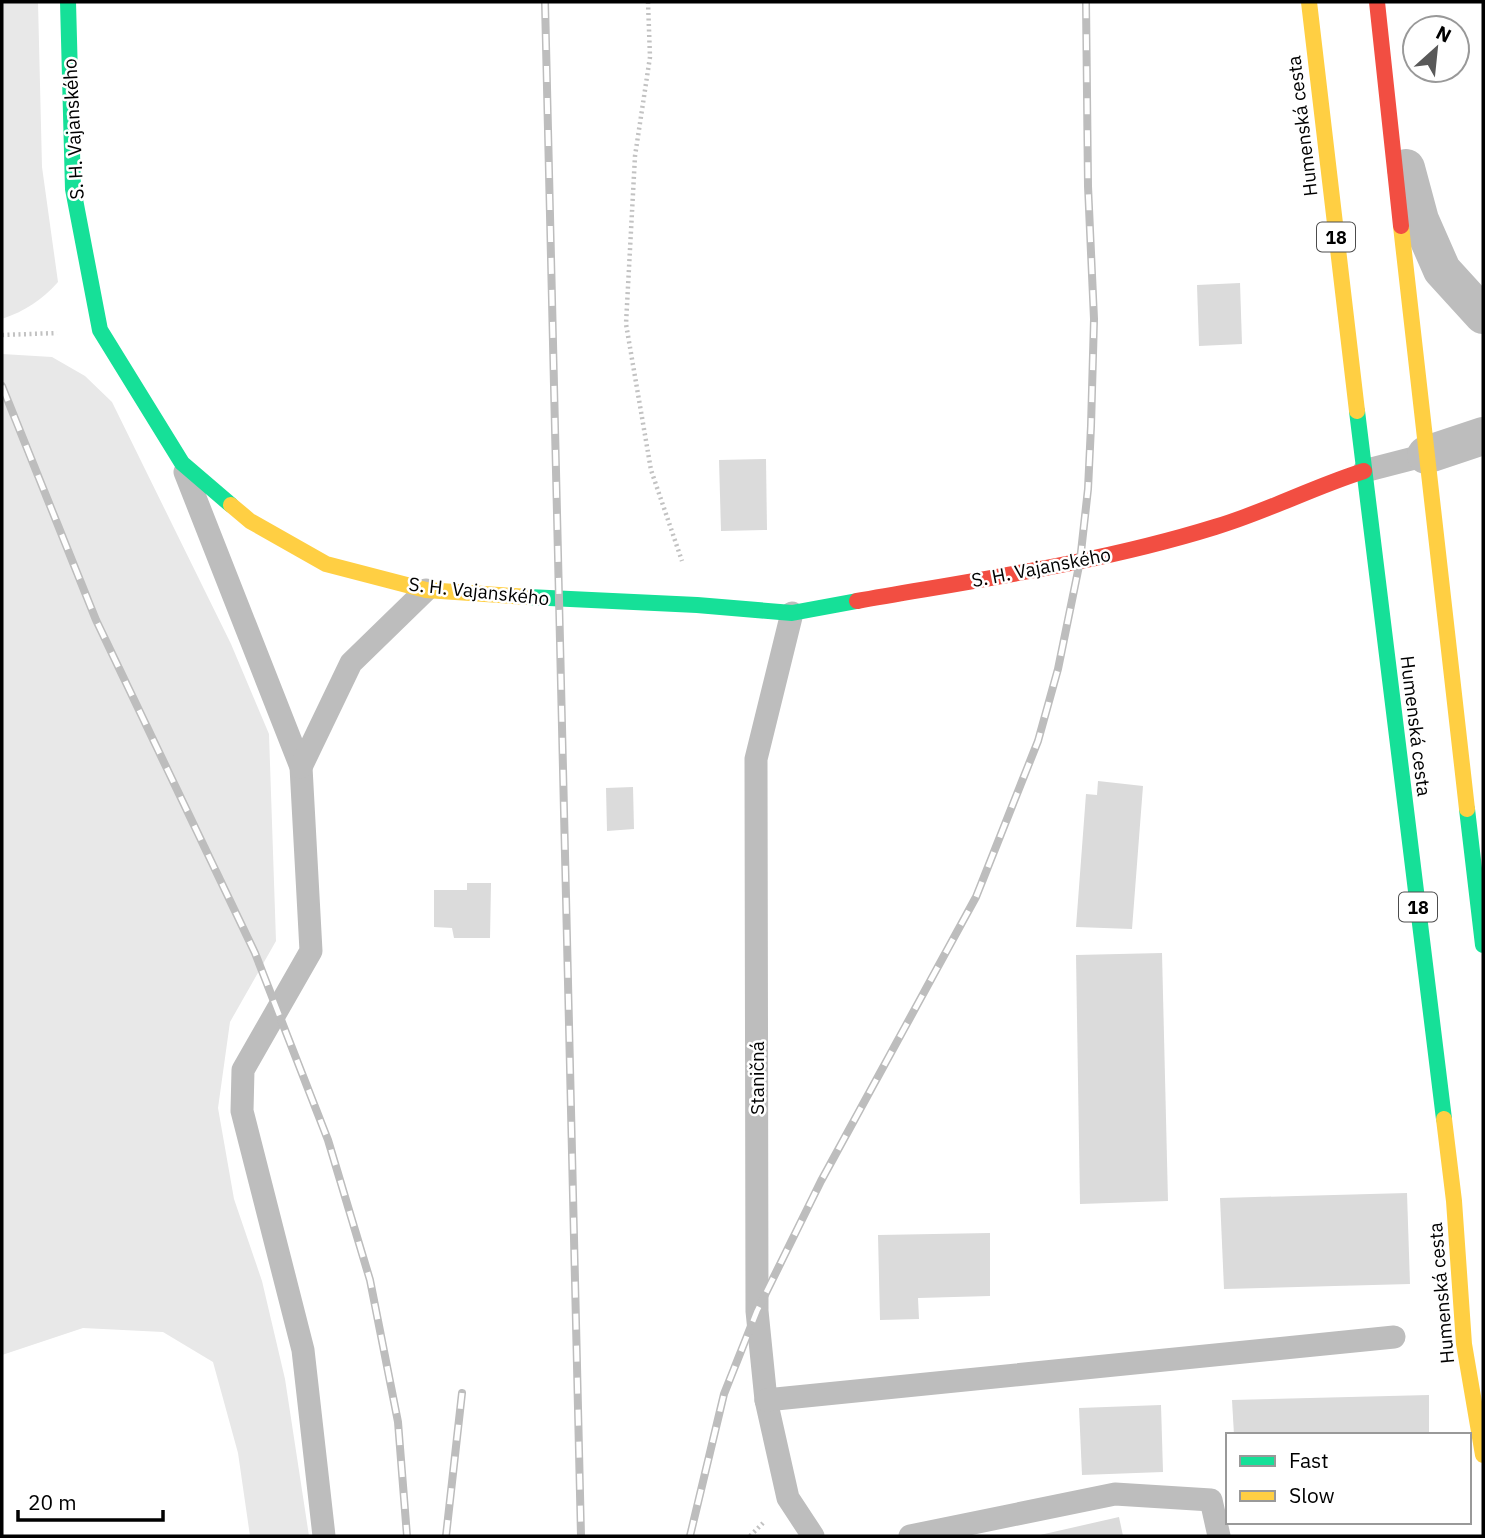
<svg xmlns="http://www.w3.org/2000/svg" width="1485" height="1538" font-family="'IBM Plex Sans',sans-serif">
	<rect width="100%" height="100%" fill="#fff"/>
	<g fill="#e8e8e8">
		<path d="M2,2H38L42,167L58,282C42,300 25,311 2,319Z"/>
		<polygon points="2,354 52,357 85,376 112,402 231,644 269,734 276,941 230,1022 218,1108 234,1199 262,1281 285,1379 309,1536 250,1536 238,1453 213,1362 163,1332 83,1328 2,1355"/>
	</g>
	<g fill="#dbdbdb">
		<polygon points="1240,283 1242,344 1199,346 1197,285"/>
		<polygon points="766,459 767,530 721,531 719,460"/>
		<polygon points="1098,781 1143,786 1132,929 1076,927 1086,794 1097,795"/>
		<polygon points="633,787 634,829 607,831 606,788"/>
		<polygon points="467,883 491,883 490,938 454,938 452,928 434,927 434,890 467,890"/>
		<polygon points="1162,953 1168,1201 1080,1204 1076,955"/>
		<polygon points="1407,1193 1410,1284 1224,1289 1220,1198"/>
		<polygon points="990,1233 990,1296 918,1298 919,1319 880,1320 878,1235"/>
		<polygon points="1429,1395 1429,1435 1234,1435 1232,1400"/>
		<polygon points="1161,1405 1163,1472 1082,1475 1079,1408"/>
		<polygon points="1119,1517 1123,1536 1040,1536 1040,1535"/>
	</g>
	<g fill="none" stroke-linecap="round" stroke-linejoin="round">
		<g stroke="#c2c2c2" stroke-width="4.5" stroke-dasharray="2 3.5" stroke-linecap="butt">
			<polyline points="648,2 650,57 635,156 626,324 651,470 682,561"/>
			<polyline points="2,335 57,333"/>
			<polyline points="750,1536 763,1523"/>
		</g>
		<g stroke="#bdbdbd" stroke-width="23">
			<polyline points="1364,471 1426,455"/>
			<polyline points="185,472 301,767 311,951 243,1070 242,1111 303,1350 324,1536"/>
			<polyline points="792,613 756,759 757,1311 766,1400 788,1498 813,1536"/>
			<polyline points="301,767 351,663 426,590"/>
			<polyline points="766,1400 1394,1337"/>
			<polyline points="910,1536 1115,1494 1211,1500 1219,1536"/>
		</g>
		<g stroke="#bdbdbd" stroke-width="38">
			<polyline points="1406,168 1420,220 1442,270 1483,315"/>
			<polyline points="1426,455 1483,436"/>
		</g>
		<g stroke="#16e098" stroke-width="16">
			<polyline points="68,2 73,189 100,330 182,463 231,505"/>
			<polyline points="1357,411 1444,1119"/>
			<polyline points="528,597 697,605 792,613 857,601"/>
			<polyline points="1467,809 1483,945"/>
		</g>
		<g stroke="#ffcf43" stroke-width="16">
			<polyline points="1309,2 1357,411"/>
			<polyline points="1401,226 1467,809"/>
			<polyline points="231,505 250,521 326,564 426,590 528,597"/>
			<polyline points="1444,1119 1454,1201 1464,1344 1483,1455"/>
		</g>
		<g stroke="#f24e42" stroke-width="16">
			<polyline points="1377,2 1401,226"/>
			<path d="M857,601C976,580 1099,563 1215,527C1266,512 1313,487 1364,471"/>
		</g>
		<defs>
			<g id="rail">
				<polyline points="545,2 581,1536"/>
				<polyline points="2,386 96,620 255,953 328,1140 370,1280 398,1422 407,1536"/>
				<polyline points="446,1536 462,1393"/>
				<polyline points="690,1536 724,1394 757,1311 821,1181 976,897 1038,741 1058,669 1080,561 1088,489 1091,426 1094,319 1088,186 1086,2"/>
			</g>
		</defs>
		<use href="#rail" stroke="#bdbdbd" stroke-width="8"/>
		<use href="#rail" stroke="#fff" stroke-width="5" stroke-dasharray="16" stroke-linecap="butt"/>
	</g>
	<g text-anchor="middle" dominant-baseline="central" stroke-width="5" stroke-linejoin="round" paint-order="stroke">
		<g fill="#fff" stroke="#4c4c4c" stroke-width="2">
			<rect x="1317" y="222.5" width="38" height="29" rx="5"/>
			<rect x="1399" y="892.5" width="38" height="29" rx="5"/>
		</g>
		<g font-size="18" font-weight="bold" fill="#000">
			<text x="1336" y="237">18</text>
			<text x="1418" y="907">18</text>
		</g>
		<g font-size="19" fill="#000" stroke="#fff">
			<text transform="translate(1302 126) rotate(-97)">Humenská cesta</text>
			<text transform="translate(73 129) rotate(-93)">S. H. Vajanského</text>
			<text transform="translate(1041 567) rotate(-11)">S. H. Vajanského</text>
			<text transform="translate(479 591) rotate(6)">S. H. Vajanského</text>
			<text transform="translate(1416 726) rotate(83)">Humenská cesta</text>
			<text transform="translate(757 1078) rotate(-90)">Staničná</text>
			<text transform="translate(1441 1293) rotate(-95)">Humenská cesta</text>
		</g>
	</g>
	<rect width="1485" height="1538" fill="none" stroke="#000000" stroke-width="7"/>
	<rect x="1226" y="1433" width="245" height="91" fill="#ffffff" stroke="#999999" stroke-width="2"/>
	<rect x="1240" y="1456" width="35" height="10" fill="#16e098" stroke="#999999" stroke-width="2"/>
	<text x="1289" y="1468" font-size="21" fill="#000000">Fast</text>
	<rect x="1240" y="1491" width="35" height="10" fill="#ffcf43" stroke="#999999" stroke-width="2"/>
	<text x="1289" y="1503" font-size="21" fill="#000000">Slow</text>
	<g transform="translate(1436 49) rotate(27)"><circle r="33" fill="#ffffff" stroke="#999999" stroke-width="2"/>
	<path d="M0-5L12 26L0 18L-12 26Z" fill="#595959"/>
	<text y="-10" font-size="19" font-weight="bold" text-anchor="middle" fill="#000000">N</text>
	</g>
	<path d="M18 1510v10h145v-10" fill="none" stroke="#000000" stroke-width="3.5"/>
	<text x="28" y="1510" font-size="21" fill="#000000" stroke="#ffffff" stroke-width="5" paint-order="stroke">20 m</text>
</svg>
